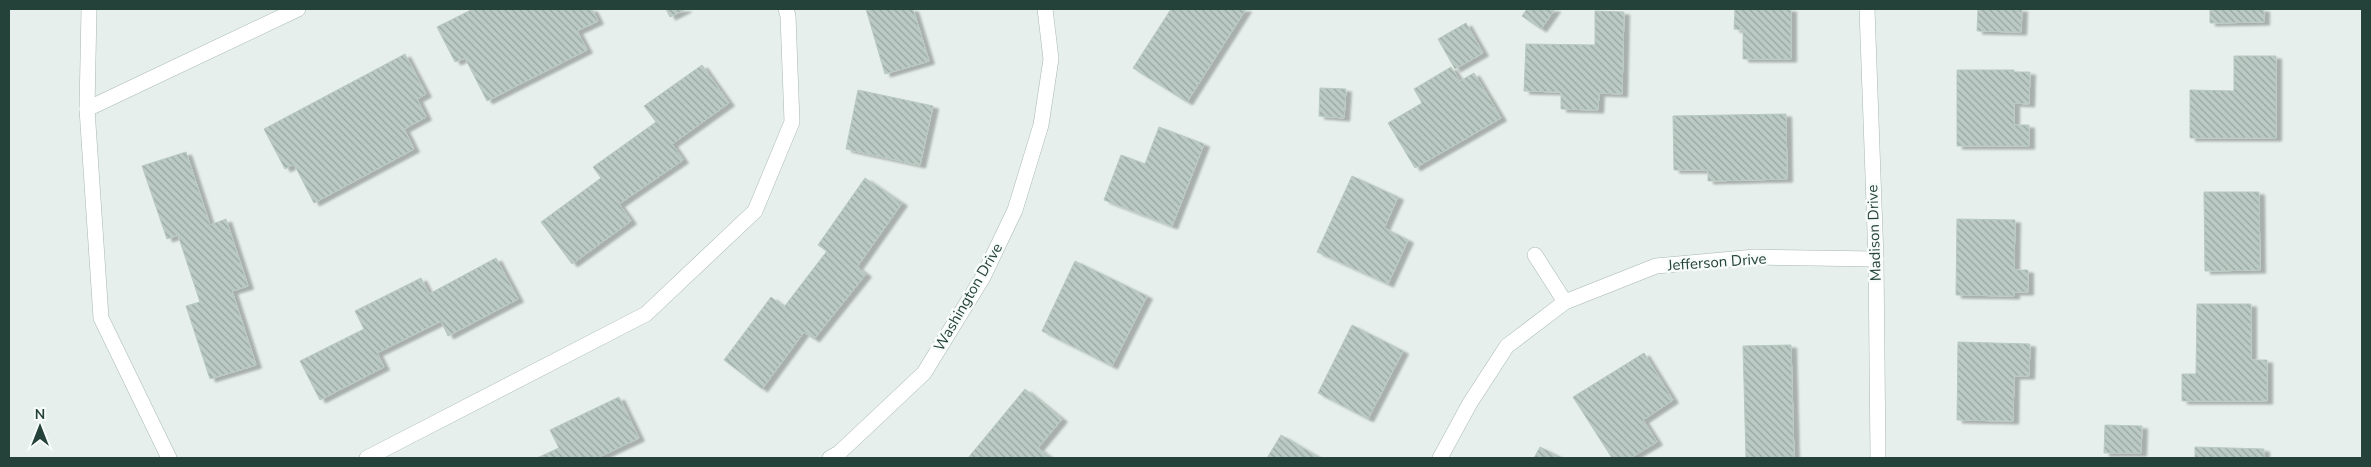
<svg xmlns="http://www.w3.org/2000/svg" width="2371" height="467" font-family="'Nunito Sans',sans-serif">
	<defs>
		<pattern id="building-back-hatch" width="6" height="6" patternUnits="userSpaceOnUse" patternTransform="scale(1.25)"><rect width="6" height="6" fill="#bbcac4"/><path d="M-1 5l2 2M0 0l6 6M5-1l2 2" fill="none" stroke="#98a6a0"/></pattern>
		<filter id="shadow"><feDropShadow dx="5.5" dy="3" stdDeviation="1" flood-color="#0004"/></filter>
	</defs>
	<rect width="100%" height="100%" fill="#e6efeb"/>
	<g fill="url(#building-back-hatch)" stroke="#b8c9c2" filter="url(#shadow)">
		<polygon points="473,9 592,9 598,21 577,31 587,50 487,101 465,58 455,62 437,27"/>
		<polygon points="666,9 686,9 670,17"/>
		<polygon points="866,9 913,9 929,61 885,74"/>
		<polygon points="1171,9 1246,9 1187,102 1133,68"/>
		<polygon points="1527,9 1555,9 1541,29 1522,16"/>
		<polygon points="1735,9 1791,9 1791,59 1743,59 1743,30 1734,29"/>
		<polygon points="1978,9 2022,9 2021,32 1977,31"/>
		<polygon points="2210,9 2264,9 2264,22 2210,23"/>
		<polygon points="1595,11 1624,12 1622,94 1599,93 1598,110 1561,109 1561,92 1524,91 1526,44 1595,45"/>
		<polygon points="1466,23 1483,53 1455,69 1438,39"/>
		<polygon points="405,54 426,94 417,99 426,117 404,129 414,149 314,203 294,164 285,169 264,129"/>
		<polygon points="2234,56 2276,56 2276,138 2190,138 2190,90 2234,91"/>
		<polygon points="702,65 729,103 672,144 683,160 619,204 631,221 572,264 541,222 601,178 593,167 656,122 644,106"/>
		<polygon points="1451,67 1460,81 1474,73 1501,118 1415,168 1388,123 1422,103 1414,89"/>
		<polygon points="1957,70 2014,70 2014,72 2030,72 2029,104 2014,103 2014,125 2029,125 2029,146 1957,146"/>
		<polygon points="1320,88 1346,89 1344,118 1319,116"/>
		<polygon points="858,90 933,106 920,165 846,149"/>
		<polygon points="1786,114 1787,179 1708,181 1708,170 1674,170 1673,116"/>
		<polygon points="1159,127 1204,144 1172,226 1104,200 1121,155 1145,164"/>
		<polygon points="186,152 210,225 226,219 248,286 232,291 256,365 210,379 186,306 200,302 178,235 167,239 142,166"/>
		<polygon points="1352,176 1398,197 1384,228 1408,240 1388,284 1317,252"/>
		<polygon points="865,178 902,203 857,267 866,274 814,339 804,332 762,389 724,360 771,297 784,307 827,251 818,245"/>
		<polygon points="2204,192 2259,192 2260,270 2205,271"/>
		<polygon points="1957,219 2015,220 2014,270 2028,270 2028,292 2014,292 2014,296 1956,295"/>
		<polygon points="496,258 518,299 448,336 441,321 377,353 384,367 320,400 300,361 364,329 355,311 421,278 429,294"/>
		<polygon points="1075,261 1147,296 1112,366 1042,331"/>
		<polygon points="2197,304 2251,304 2251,360 2267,360 2267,401 2182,401 2182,374 2196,374"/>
		<polygon points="1352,325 1403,351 1368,419 1318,393"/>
		<polygon points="1958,342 2030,344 2029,376 2014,376 2013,421 1957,420"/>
		<polygon points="1791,345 1794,457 1746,458 1743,346"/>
		<polygon points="1644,353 1673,400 1643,420 1657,442 1630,458 1612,458 1573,397"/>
		<polygon points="1025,389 1062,419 1038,448 1051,458 968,458"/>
		<polygon points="619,397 639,438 597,458 537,458 559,448 550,430"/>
		<polygon points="2105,425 2142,426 2141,453 2104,453"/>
		<polygon points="1281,435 1320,458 1267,458"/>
		<polygon points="1540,447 1562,458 1534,458"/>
		<polygon points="2195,447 2264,449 2264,458 2195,458"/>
	</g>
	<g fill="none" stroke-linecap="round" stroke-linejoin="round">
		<defs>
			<g id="minor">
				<polyline points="89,9 87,109 101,318 169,458"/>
				<polyline points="1867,9 1876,259 1878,458"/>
				<polyline points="87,109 298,9"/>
				<polyline points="1535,255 1565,302"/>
				<polyline points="367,458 646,314 755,211 792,122 788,16 786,9"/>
				<polyline points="830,458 839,453 924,373 983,277 1015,210 1041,125 1051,59 1045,9"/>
				<polyline points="1440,458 1470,403 1507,346 1565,302 1656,266 1755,257 1876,259"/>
			</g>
		</defs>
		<use href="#minor" stroke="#a8b8b2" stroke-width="16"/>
		<use href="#minor" stroke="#fff" stroke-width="15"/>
	</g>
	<g text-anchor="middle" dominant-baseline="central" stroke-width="5" stroke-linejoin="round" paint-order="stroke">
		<g font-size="15" fill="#24423a" stroke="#f7fbf9">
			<text transform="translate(1874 233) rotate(-92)">Madison Drive</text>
			<text transform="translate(1717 262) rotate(-4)">Jefferson Drive</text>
			<text transform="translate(968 297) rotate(-60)">Washington Drive</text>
		</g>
	</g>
	<rect width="2371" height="467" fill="none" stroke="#24423a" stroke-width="20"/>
	<g transform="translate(40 427)" stroke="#f7fbf9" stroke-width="4" paint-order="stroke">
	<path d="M0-4L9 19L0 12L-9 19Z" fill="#24423a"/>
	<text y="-8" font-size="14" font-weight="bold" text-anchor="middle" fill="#24423a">N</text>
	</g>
</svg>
